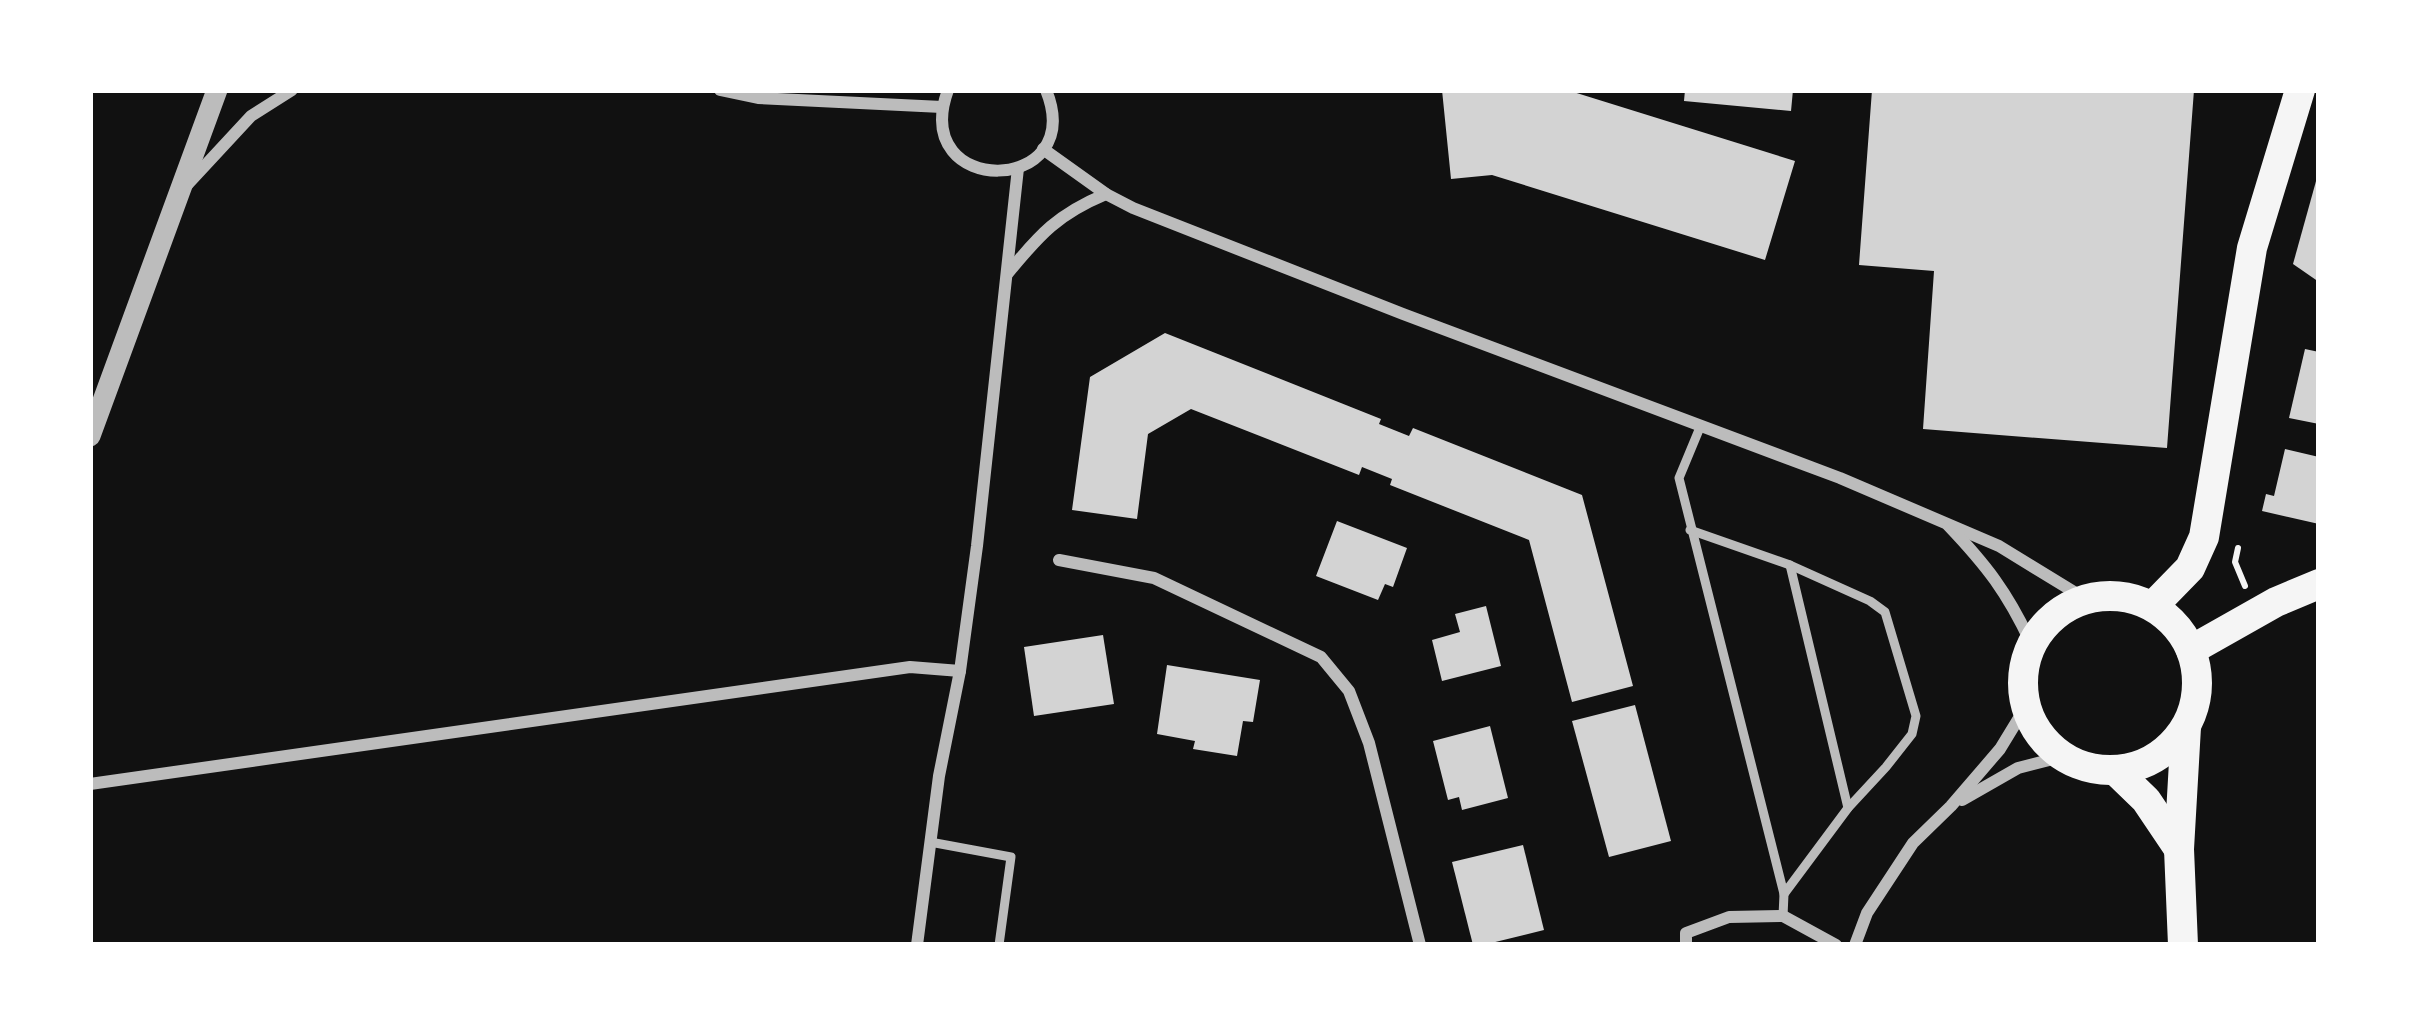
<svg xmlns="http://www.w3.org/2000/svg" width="2409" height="1035" font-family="Poppins,sans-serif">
	<rect width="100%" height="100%" fill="#111"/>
	<g fill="#d3d3d3">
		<polygon points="1442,90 1567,90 1795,161 1765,260 1492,175 1451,179"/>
		<polygon points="1685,90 1793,90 1791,111 1684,101"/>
		<polygon points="1872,90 2194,90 2167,448 1923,429 1934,271 1859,265"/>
		<polygon points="2318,174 2319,174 2319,282 2293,264"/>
		<polygon points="1165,333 1381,419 1379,424 1409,436 1413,428 1582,495 1633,686 1572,702 1529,540 1390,485 1392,479 1362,467 1359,475 1191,409 1148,434 1137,519 1072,510 1090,377"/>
		<polygon points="2305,349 2319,352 2319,424 2289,418"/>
		<polygon points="2285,449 2319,457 2319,524 2262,511 2266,494 2274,496"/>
		<polygon points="1337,521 1407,548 1393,587 1385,584 1378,600 1316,576"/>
		<polygon points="1486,606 1501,666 1442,681 1432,640 1460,632 1455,614"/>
		<polygon points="1103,635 1114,704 1034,716 1024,647"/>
		<polygon points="1167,665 1260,680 1253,722 1243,721 1237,756 1193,749 1195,741 1157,734"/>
		<polygon points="1635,705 1671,841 1609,857 1572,721"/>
		<polygon points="1490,726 1508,798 1462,810 1459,797 1448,800 1433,741"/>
		<polygon points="1523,845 1544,930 1483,945 1473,945 1452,862"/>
	</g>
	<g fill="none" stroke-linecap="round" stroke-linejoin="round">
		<polyline stroke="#f5f5f5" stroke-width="6" points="2238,548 2235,562 2245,586"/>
		<g stroke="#bcbcbc" stroke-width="9">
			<polyline points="1701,425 1679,478 1784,894 1783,916"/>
			<polyline points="1690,530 1790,565 1870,601 1885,612 1916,716 1912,734 1886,767 1848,808 1784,894"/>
			<polyline points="1790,565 1848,808"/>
			<polyline points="930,842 1011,857 999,945"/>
		</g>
		<g stroke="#bcbcbc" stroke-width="12">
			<polyline points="720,90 758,98 942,107"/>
			<path d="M948,90C908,199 1089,196 1046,90"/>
			<polyline points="1043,149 1106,194 1133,208 1403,314 1840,478 1999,546 2084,598"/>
			<polyline points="187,185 251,116 292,90"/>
			<path d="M1008,273C1040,234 1058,214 1106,194"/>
			<path d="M1948,525C1987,566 2007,592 2031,643"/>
			<polyline points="1059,560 1154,578 1321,657 1349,691 1369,743 1420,945"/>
			<polyline points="90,784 910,667 960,671"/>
			<polyline points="1962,800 2018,768 2061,757"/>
			<polyline points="917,945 939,776 960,671 977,546 1018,168"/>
			<polyline points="1686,945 1686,933 1729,917 1783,916 1836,945"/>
			<polyline points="1855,945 1867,913 1913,843 1951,806 2000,749 2025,708"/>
		</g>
		<polyline stroke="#bcbcbc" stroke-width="21" points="90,436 217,90"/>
		<g stroke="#f5f5f5" stroke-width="30">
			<circle cx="2110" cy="683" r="87"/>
			<polyline points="2153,606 2190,568 2204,537 2252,248 2300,90"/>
			<polyline points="2191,650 2276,602 2319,584"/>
			<polyline points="2116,771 2146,800 2179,849"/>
			<polyline points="2183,945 2179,849 2186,727"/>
		</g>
	</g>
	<rect width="2409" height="1035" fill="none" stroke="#ffffff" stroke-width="186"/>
</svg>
